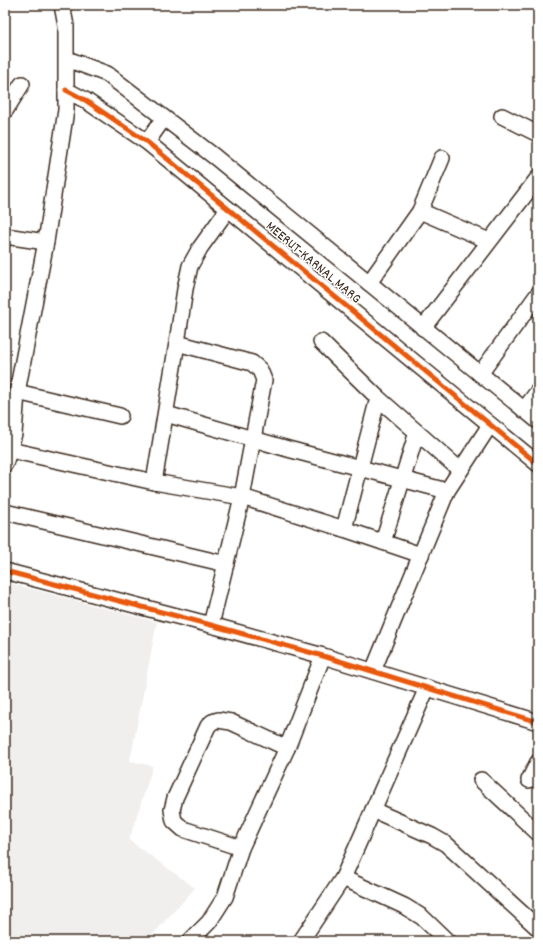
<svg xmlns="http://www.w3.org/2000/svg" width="543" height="946" font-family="Dekko,sans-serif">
	<rect width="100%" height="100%" fill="#fff"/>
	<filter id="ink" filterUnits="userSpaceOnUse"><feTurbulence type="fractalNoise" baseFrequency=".025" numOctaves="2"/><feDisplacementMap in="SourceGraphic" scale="8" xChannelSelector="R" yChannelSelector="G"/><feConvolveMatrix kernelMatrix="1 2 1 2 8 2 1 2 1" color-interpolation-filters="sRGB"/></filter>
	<g filter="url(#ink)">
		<polygon fill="#f1efee" points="5,582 157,622 130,761 153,766 129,840 195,888 147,941 20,941 5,931"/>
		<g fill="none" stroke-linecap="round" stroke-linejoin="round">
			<defs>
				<g id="minor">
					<polyline points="67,59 107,74 215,157 538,421"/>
					<polyline points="66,90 85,100 147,142 538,464"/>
					<polyline points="5,111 22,84"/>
					<polyline points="502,116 538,134"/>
					<polyline points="147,142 164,118"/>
					<polyline points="420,211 489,241"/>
					<polyline points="5,236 46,242"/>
					<polyline points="369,283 420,211 442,158"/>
					<polyline points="423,328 538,178"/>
					<polyline points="321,342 378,398 460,470"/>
					<polyline points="177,343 252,363 260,370 264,380 242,497 211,625"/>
					<polyline points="480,374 538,294"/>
					<polyline points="17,392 120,416"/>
					<polyline points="378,398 344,529 421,555"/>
					<polyline points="524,410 538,391"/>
					<polyline points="166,414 288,449 447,491"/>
					<polyline points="10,450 154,482 177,343 185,289 190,266 200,248 228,209"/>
					<polyline points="5,464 14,434 17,392 46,242 66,110 66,26 62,5"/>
					<polyline points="154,482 242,497 344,529"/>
					<polyline points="5,512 226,564"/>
					<polyline points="383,542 417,432"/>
					<polyline points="5,571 211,625 323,656 538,722"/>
					<polyline points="373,671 447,491 490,425"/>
					<polyline points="481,780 538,833"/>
					<polyline points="529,780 538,762"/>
					<polyline points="373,810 432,836 446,844 538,928"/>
					<polyline points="241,848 183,829 174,821 172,810 175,798 208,726 212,722 218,720 231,722 287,748"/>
					<polyline points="343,878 404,906 422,917 447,941"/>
					<polyline points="190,941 209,922 225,897 241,848 287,748 323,656"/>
					<polyline points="301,941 343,878 427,688"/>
				</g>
			</defs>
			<use href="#minor" stroke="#3b2a1e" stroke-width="18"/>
			<use href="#minor" stroke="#fff" stroke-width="15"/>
			<defs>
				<g id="cycleway">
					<polyline points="66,90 85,100 147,142 538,464"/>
					<polyline points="5,571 211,625 323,656 538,722"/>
				</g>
			</defs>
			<use href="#cycleway" stroke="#fff" stroke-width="8"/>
			<use href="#cycleway" stroke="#e8590c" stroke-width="5"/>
		</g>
	</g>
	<g text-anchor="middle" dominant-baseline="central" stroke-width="3" stroke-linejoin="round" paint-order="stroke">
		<g font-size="14" fill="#3b2a1e" stroke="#fff">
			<text transform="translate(313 263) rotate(40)">MEERUT-KARNAL MARG</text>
		</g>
	</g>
	<rect width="543" height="946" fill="none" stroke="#fff" stroke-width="20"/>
	<rect x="10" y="10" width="523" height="926" fill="none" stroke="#3b2a1e" stroke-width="1.5" filter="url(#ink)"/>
</svg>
